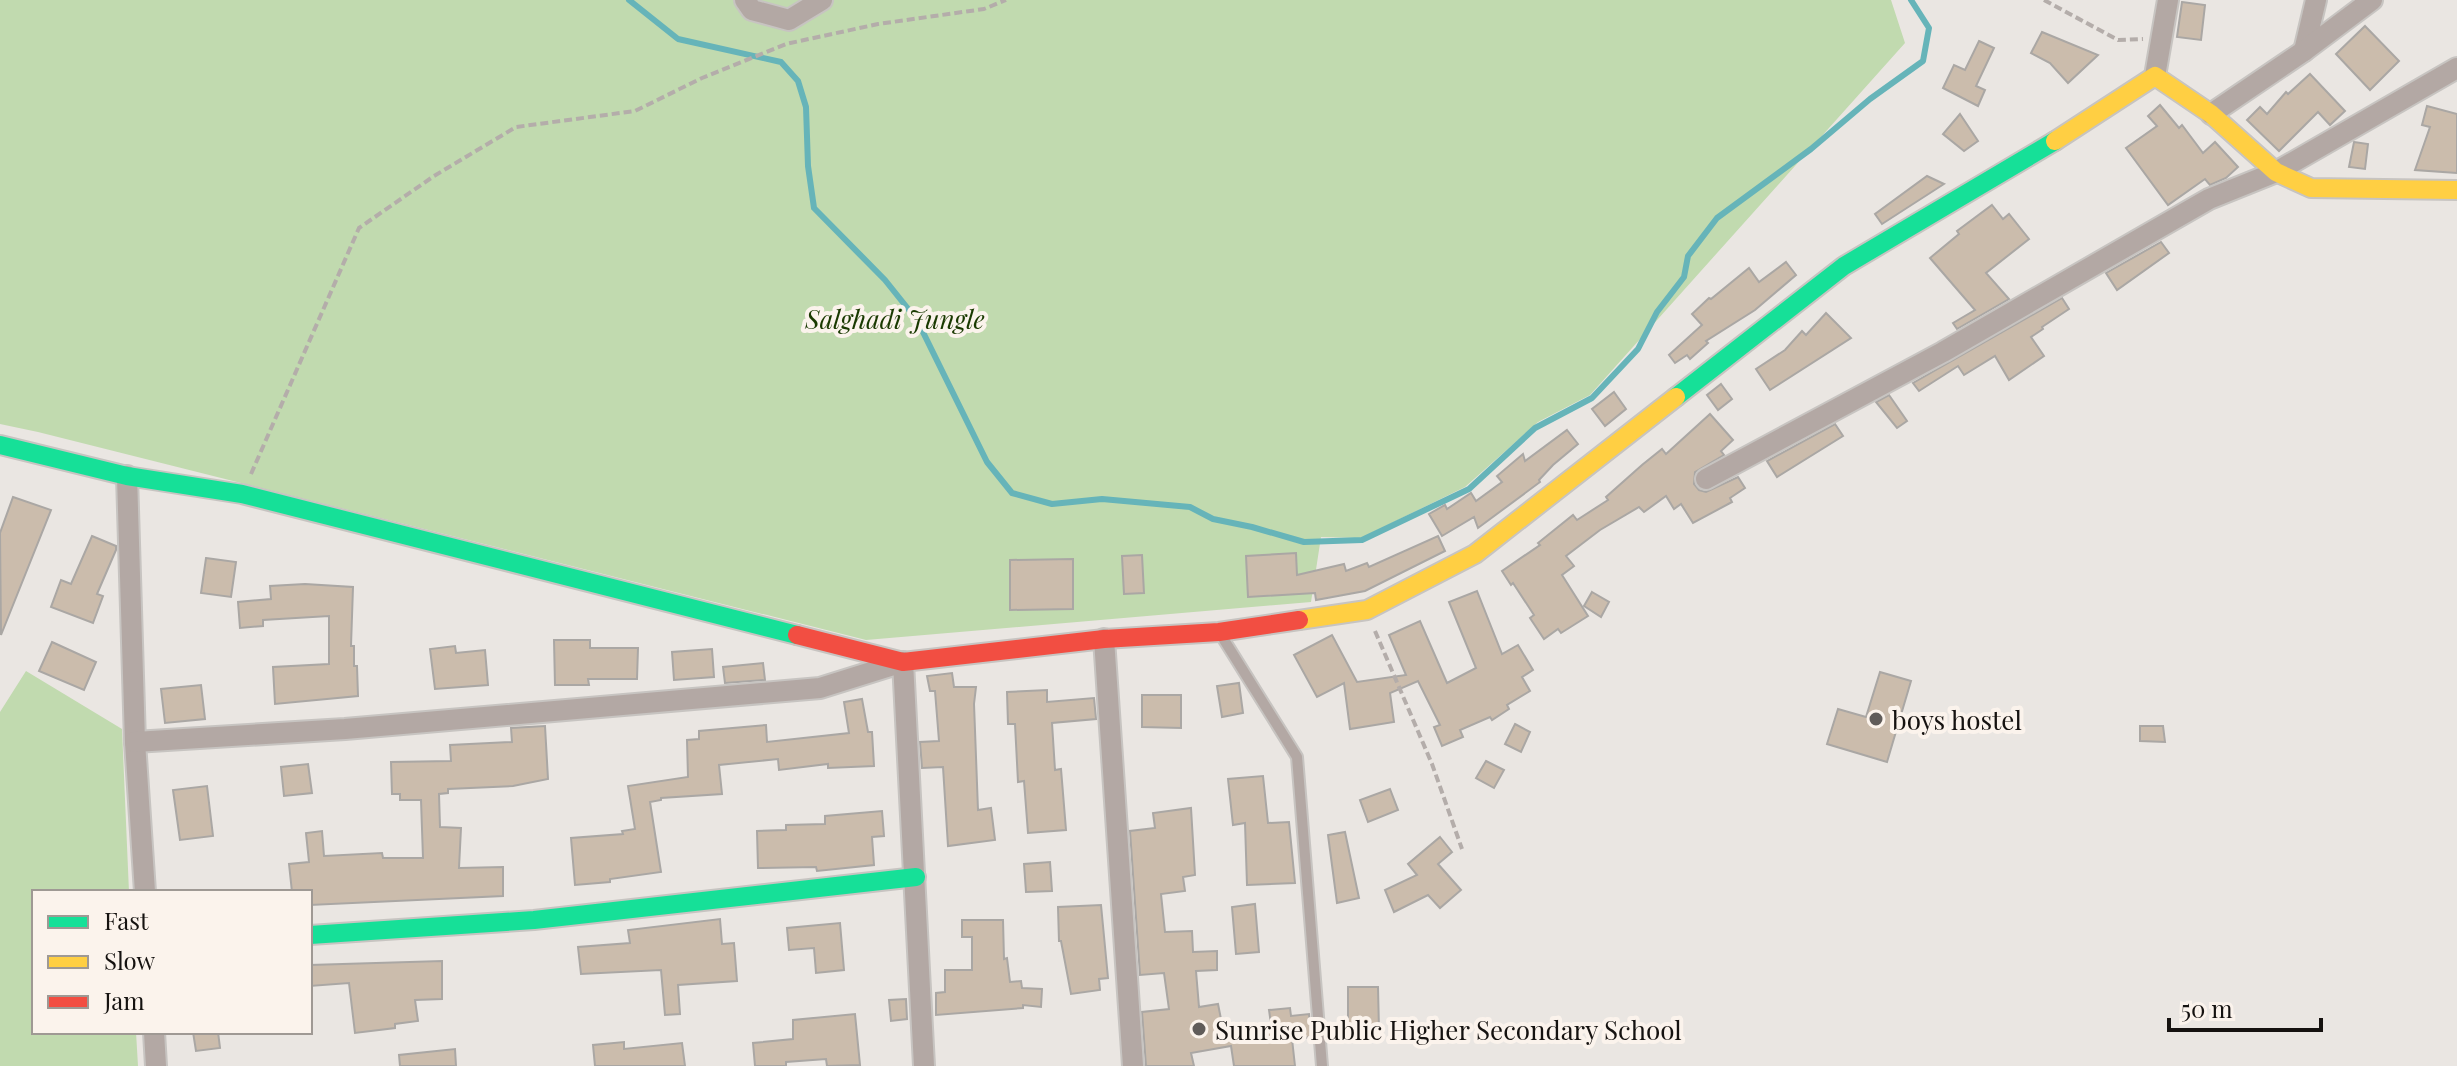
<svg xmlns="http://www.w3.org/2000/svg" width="2457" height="1066" font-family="'Playfair Display',serif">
	<rect width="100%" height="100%" fill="#eae6e2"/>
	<g fill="#c1daaf">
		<polygon points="0,0 1891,0 1905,43 1590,395 1538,422 1465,487 1361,538 1321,537 1311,602 866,640 38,432 0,424"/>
		<polygon points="26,671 122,729 129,892 34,892 34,1032 136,1032 138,1066 0,1066 0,712"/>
	</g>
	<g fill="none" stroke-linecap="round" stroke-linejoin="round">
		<polyline stroke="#66b4b9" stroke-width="6" points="629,0 678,39 781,62 798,81 806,107 808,166 814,208 885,280 917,320 987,462 1012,493 1052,504 1102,499 1190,507 1213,519 1252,527 1304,542 1362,540 1469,489 1535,428 1592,398 1638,349 1657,312 1684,277 1688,256 1717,218 1811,149 1870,99 1923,61 1929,28 1911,0"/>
	</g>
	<g fill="#cbbcac" stroke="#aaa7a4" stroke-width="2">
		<polygon points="2182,2 2205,5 2201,40 2177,37"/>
		<polygon points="2365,26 2399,61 2370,90 2336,54"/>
		<polygon points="2042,32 2098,55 2068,83 2050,63 2031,53"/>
		<polygon points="1979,41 1994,48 1976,86 1985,90 1978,106 1943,88 1954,65 1965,70"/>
		<polygon points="2310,74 2345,111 2330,125 2318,112 2279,151 2247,120 2260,107 2267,114 2286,92 2288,94"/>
		<polygon points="2160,105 2179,128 2182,125 2203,153 2215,142 2238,167 2226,178 2210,185 2205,179 2168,205 2126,148 2157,126 2148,116"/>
		<polygon points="2427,106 2457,114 2457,173 2415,170 2430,127 2422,125"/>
		<polygon points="1960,114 1978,141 1964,151 1943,134"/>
		<polygon points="2354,142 2368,144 2365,169 2349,167"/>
		<polygon points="1927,176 1944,184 1882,224 1875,214"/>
		<polygon points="1992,205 2003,219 2009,214 2029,239 1986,273 2009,299 1957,329 1953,323 1975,310 1930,258 1959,234 1957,231"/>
		<polygon points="2161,242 2169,253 2117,290 2106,273"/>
		<polygon points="1786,262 1796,275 1755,310 1706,341 1708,343 1690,359 1687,355 1675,363 1669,355 1702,325 1692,314 1709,298 1711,299 1749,268 1759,282"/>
		<polygon points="2062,298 2069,309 2042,327 2043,329 2031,337 2044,356 2009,380 1995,356 1964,375 1958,366 1919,391 1913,383"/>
		<polygon points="1826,313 1851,338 1770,390 1756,369 1785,350 1802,331 1806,335"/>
		<polygon points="1721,384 1732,399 1718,410 1707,395"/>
		<polygon points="1614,392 1626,409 1605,426 1592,409"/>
		<polygon points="1889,395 1907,421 1897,428 1876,402"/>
		<polygon points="1710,414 1733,440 1721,451 1724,455 1695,472 1694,484 1699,490 1706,492 1738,477 1745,488 1730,498 1732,502 1693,523 1681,504 1674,509 1666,496 1644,512 1639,507 1600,530 1566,556 1574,566 1562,575 1588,616 1561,633 1558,629 1544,639 1530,618 1534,615 1513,583 1511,585 1502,571 1540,545 1538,543 1573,515 1577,520 1608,500 1606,497 1642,465 1662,449 1666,454"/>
		<polygon points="1835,424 1843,436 1777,477 1767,461"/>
		<polygon points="1567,430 1578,444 1553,465 1539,480 1540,482 1478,528 1474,517 1442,536 1429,514 1445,505 1447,509 1471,493 1476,501 1502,482 1497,476 1523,454 1525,461"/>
		<polygon points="13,497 51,510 1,635 0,533"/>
		<polygon points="92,536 116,546 116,550 97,594 103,596 93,623 51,607 61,580 71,584"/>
		<polygon points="1438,536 1445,551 1365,591 1316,600 1315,593 1248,597 1246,556 1296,553 1297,575 1344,564 1346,571 1367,563 1369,567"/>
		<polygon points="1142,555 1144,593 1124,594 1122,556"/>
		<polygon points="206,558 236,562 231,597 201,593"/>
		<polygon points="1073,559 1073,609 1010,610 1010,560"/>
		<polygon points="305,584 353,587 351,646 354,646 354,666 357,666 358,696 275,704 273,667 329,664 329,616 263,620 263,626 240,628 238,602 271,599 270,586"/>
		<polygon points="1477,591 1502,654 1518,645 1533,670 1522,677 1530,691 1507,705 1509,709 1492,720 1490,717 1460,730 1463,737 1442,746 1434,727 1440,725 1418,681 1390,693 1394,722 1350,729 1344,683 1317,697 1294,655 1332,635 1357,682 1406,675 1389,635 1420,621 1447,683 1476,668 1449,602"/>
		<polygon points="1592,592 1609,602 1601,617 1584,606"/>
		<polygon points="554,640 590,640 590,648 638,648 637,679 588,679 589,685 555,685"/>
		<polygon points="52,642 96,662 84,690 39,671"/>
		<polygon points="455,646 456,653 485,650 488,685 435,689 430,649"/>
		<polygon points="712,649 714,677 674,680 672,652"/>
		<polygon points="763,663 765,680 725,683 723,667"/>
		<polygon points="1880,672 1911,681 1887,762 1827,744 1838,709 1866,717"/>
		<polygon points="952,673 954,687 976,687 974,704 978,810 991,808 995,840 948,846 943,767 922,768 920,742 939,741 935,691 930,691 927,676"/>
		<polygon points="1239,683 1243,713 1222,717 1217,686"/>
		<polygon points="201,685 205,719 165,723 161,689"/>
		<polygon points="1047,690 1047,702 1094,698 1096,719 1052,723 1055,770 1061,769 1066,830 1028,833 1024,781 1018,782 1015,724 1008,724 1007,692"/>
		<polygon points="1142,695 1181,695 1181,728 1142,727"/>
		<polygon points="862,699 868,732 872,732 874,766 828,768 828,764 779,770 778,759 719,765 722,794 661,798 661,800 650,802 661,872 610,879 610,882 575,885 571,838 623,834 622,831 635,829 628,786 688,777 687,740 699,739 699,731 766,725 767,742 849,733 844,702"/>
		<polygon points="1515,724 1530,732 1521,752 1505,744"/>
		<polygon points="545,726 548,779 513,786 448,789 448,793 439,794 440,827 461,828 459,868 503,867 503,896 310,905 310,892 292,892 289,864 309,862 306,833 322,831 324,856 382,853 383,858 423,858 421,800 400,800 400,794 392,794 391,762 451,761 450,745 512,742 511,728"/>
		<polygon points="2140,726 2163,726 2165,742 2140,741"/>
		<polygon points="1486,761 1504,770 1494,788 1476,778"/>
		<polygon points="308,764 312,793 284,796 281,767"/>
		<polygon points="1263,776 1268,823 1289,822 1295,883 1247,885 1245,823 1233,825 1228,779"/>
		<polygon points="207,786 213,836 180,840 173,790"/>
		<polygon points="1390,789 1398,810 1368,822 1360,800"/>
		<polygon points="1191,808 1195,875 1183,877 1185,891 1161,894 1165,932 1192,931 1193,952 1217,951 1217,970 1196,971 1199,1007 1218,1004 1223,1029 1271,1024 1269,1010 1290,1008 1291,1016 1309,1014 1311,1037 1292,1039 1295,1066 1234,1066 1231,1046 1191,1053 1194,1066 1146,1066 1142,1012 1169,1009 1164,973 1140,975 1130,831 1155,828 1153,813"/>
		<polygon points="882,811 884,836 872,837 874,865 817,871 816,867 758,868 757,831 786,830 786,825 825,824 825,816"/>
		<polygon points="1345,832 1359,898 1337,903 1328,835"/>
		<polygon points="1440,837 1452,852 1438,864 1461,890 1440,908 1428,895 1394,912 1385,890 1417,875 1408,864"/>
		<polygon points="1050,862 1052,891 1026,892 1024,864"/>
		<polygon points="1255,904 1259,952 1236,954 1232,907"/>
		<polygon points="1101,905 1108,978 1099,979 1100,990 1071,994 1061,941 1059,941 1058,907"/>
		<polygon points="720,919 722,944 734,943 737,981 678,985 680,1014 665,1015 661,970 581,974 578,947 630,943 628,930"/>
		<polygon points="962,920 1003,920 1004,959 1007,958 1010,982 1021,981 1022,988 1042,989 1041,1007 1023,1005 1023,1008 936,1015 936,993 945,992 945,970 972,970 972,937 962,937"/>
		<polygon points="840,923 844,970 816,973 814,948 789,950 787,928"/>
		<polygon points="442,961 442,999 415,1000 418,1021 395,1024 395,1028 355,1033 349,983 310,986 310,965"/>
		<polygon points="1348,987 1378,987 1379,1030 1348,1031"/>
		<polygon points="906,999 907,1019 891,1021 889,1000"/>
		<polygon points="855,1014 860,1065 827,1066 826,1059 786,1062 786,1066 755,1066 753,1043 793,1039 793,1020"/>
		<polygon points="193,1032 218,1032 220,1048 196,1051"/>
		<polygon points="624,1042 624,1049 682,1043 685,1066 595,1066 593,1045"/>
		<polygon points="455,1049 456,1066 400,1066 399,1055"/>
	</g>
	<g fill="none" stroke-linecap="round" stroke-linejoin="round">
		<defs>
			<polyline id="lane" points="1221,635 1297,757 1322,1066"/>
			<g id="street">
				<polyline points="745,0 752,10 789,20 822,0"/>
				<polyline points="2304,51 2316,0"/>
				<polyline points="2155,76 2168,0"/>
				<polyline points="2211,114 2304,51 2372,0"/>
				<polyline points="127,476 135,742 145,892"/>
				<polyline points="1706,479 1943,352 2209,199 2276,172 2457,68"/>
				<polyline points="1104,639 1133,1066"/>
				<polyline points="135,742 345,729 820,688 903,662 924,1066"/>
				<polyline points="154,1032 156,1066"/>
			</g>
			<g id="fast">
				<polyline points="1676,397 1844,266 2055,141"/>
				<polyline points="0,445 127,476 242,494 797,635"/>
				<polyline points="310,935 534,920 916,877"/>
			</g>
			<g id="slow">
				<polyline points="2055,141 2155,76 2211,114 2276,172 2311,188 2457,190"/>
				<polyline points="1299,620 1367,610 1475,554 1676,397"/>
			</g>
			<polyline id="jam" points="797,635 903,662 1104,639 1219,632 1299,620"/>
		</defs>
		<use href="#lane" stroke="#c7c4c1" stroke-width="14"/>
		<use href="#street" stroke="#c7c4c1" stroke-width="24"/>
		<use href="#fast" stroke="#c7c4c1" stroke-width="22"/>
		<use href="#slow" stroke="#c7c4c1" stroke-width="22"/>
		<use href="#jam" stroke="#c7c4c1" stroke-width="22"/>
		<g stroke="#b4adaa" stroke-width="4" stroke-dasharray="8 4" stroke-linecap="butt">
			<polyline points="2044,0 2118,40 2143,39"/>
			<polyline points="251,474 359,228 434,176 516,127 635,111 702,78 786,44 878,24 984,9 1006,0"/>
			<polyline points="1375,631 1432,764 1462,849"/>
		</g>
		<use href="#lane" stroke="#b3a8a4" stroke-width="10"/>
		<use href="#street" stroke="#b3a8a4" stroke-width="20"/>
		<use href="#fast" stroke="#16e098" stroke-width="18"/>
		<use href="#slow" stroke="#ffcf43" stroke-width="18"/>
		<use href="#jam" stroke="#f24e42" stroke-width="18"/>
	</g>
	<g fill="#605c5a" stroke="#fbf3ec" stroke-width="3">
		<circle cx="1876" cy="719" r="8"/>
		<circle cx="1199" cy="1029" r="8"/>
	</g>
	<g text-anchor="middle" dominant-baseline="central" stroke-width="8" stroke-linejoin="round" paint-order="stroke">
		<g font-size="26" font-style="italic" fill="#193900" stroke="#fbf3ec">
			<text x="895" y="318">Salghadi Jungle</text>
		</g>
		<g font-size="26" fill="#151210" stroke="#fbf3ec" text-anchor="start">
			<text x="1892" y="719">boys hostel</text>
			<text x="1215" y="1029">Sunrise Public Higher Secondary School</text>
		</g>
	</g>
	<rect x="32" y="890" width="280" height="144" fill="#fbf3ec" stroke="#9f9994" stroke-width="2"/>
	<rect x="48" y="916" width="40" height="12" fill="#16e098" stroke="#9f9994" stroke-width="2"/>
	<text x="104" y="930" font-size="24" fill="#151210">Fast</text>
	<rect x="48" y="956" width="40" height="12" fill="#ffcf43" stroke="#9f9994" stroke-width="2"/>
	<text x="104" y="970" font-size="24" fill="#151210">Slow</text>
	<rect x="48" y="996" width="40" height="12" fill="#f24e42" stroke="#9f9994" stroke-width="2"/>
	<text x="104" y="1010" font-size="24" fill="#151210">Jam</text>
	<path d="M2169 1018v12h152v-12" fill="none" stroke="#151210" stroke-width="4"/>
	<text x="2181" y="1018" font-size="24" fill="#151210" stroke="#fbf3ec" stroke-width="6" paint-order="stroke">50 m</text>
</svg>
